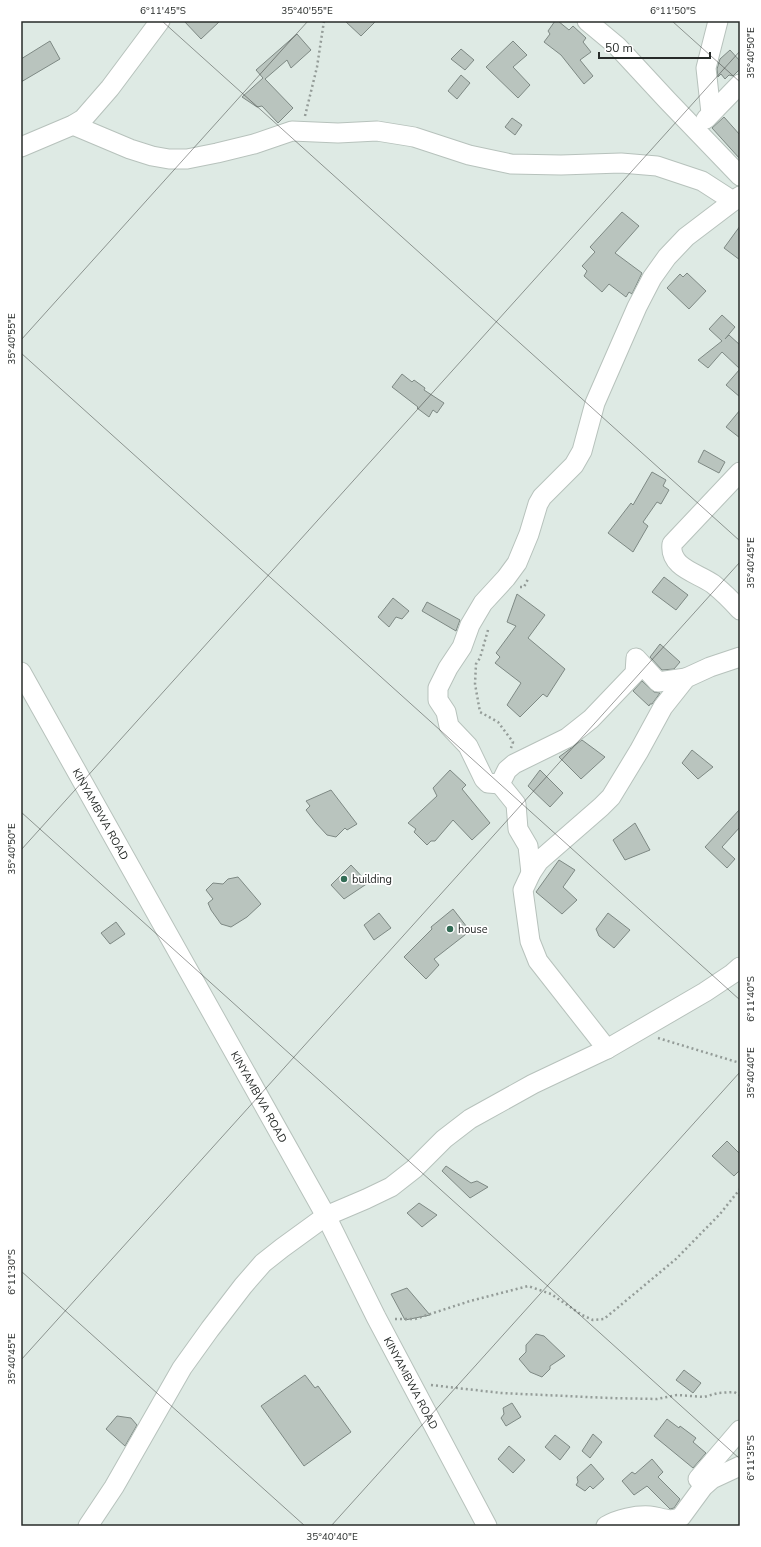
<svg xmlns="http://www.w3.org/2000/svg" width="761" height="1547" font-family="'Nunito Sans',sans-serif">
	<rect width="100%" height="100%" fill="#deeae4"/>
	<g fill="#b9c4be" stroke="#7e8984">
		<polygon points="184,21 220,21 201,39"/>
		<polygon points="345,21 376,21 361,36"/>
		<polygon points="555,21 558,21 569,30 573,26 586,38 583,42 591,52 580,60 593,76 584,84 561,55 544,42 550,34 548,31"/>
		<polygon points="297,34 311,50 291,68 287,60 265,79 293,108 278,123 262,106 257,107 242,97 263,78 256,70"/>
		<polygon points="50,41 60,59 21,82 21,59"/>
		<polygon points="513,41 527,55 513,67 530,85 518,98 486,67"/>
		<polygon points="461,49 474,60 465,70 451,59"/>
		<polygon points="730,50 740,61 740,69 733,76 729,75 725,79 721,74 718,77 717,69 720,59"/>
		<polygon points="461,75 470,83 457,99 448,91"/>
		<polygon points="724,117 740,135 740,159 712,128"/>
		<polygon points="512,118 522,125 515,135 505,127"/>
		<polygon points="622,212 639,226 615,253 642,273 632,294 629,292 626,297 609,284 602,292 584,276 587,271 582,266 595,252 590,247"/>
		<polygon points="740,226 740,260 724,248"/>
		<polygon points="687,273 706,291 689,309 667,288 680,274 683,277"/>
		<polygon points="722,315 735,327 725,339 729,335 740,345 740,369 722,352 708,368 698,360 722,341 709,329"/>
		<polygon points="740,369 740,397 726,385"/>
		<polygon points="402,374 412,382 414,380 425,388 424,390 444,403 437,413 433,410 429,417 417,408 418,407 392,387"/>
		<polygon points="740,410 740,438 726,427"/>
		<polygon points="704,450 725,462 719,473 698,462"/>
		<polygon points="652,472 666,480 663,486 669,490 661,504 657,502 643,522 648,526 633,552 608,533 631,503 633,505"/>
		<polygon points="664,577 688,595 676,610 652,592"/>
		<polygon points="517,594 545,615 528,638 565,669 547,697 543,694 520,717 507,705 521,683 495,663 500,657 496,653 516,626 507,622"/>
		<polygon points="393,598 409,611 402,619 396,617 389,627 378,617"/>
		<polygon points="427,602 460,620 456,631 422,611"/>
		<polygon points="660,644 680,662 674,669 662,670 650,657"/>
		<polygon points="642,681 654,692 660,693 652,704 650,704 649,706 633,691"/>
		<polygon points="582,740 605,757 581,779 559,757"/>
		<polygon points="692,750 713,767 698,779 682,763"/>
		<polygon points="450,770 466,785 462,789 490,823 472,840 453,820 435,841 431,841 427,845 414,832 416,829 408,823 437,796 433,788"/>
		<polygon points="540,770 563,793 550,807 528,786"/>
		<polygon points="331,790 357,824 347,830 345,828 336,837 327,835 316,823 306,810 310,806 306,801"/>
		<polygon points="740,809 740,827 722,847 735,859 727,868 705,847"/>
		<polygon points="635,823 650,850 625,860 613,840"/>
		<polygon points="559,860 575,870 563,887 577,900 562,914 536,892"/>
		<polygon points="351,865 368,883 344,899 331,885"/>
		<polygon points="238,877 261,904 247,917 231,927 221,924 211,910 208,903 213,899 206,890 213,883 223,884 228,879"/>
		<polygon points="453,909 470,931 434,959 439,965 426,979 404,957 432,929 431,927"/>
		<polygon points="379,913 391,928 374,940 364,925"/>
		<polygon points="608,913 630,930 614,948 599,936 596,929"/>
		<polygon points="116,922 125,934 110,944 101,933"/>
		<polygon points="727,1141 740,1154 740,1170 734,1176 712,1156"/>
		<polygon points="446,1166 471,1183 477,1181 488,1187 470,1198 442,1171"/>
		<polygon points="419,1203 437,1215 422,1227 407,1213"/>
		<polygon points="407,1288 430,1315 405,1320 391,1294"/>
		<polygon points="536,1334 544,1336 565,1356 550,1366 550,1369 542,1377 530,1372 519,1359 526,1352 526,1345"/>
		<polygon points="684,1370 701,1383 693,1393 676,1380"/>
		<polygon points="305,1375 315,1388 318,1386 351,1432 304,1466 261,1406"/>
		<polygon points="512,1403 521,1417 506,1426 501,1418 504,1414 503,1408"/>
		<polygon points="117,1416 131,1418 137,1425 125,1446 106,1429"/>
		<polygon points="667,1419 679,1428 680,1426 696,1438 693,1442 706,1453 693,1468 654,1436"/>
		<polygon points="593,1434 602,1442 590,1458 582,1451"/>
		<polygon points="555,1435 570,1447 560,1460 545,1447"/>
		<polygon points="509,1446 525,1460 513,1473 498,1459"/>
		<polygon points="652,1459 663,1472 658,1477 680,1499 674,1508 670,1509 647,1486 634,1495 622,1481 632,1472 635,1474"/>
		<polygon points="591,1464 604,1479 593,1489 590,1486 585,1491 576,1485 578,1482 577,1477"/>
	</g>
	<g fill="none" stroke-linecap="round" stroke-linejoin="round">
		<defs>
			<g id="minor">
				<polyline points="587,21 617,46 667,100 740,176"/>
				<polyline points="711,113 706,68 718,21"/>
				<polyline points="706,119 740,84"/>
				<polyline points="73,125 130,149 152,156 169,159 187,159 217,153 254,144 292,131 338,133 377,131 414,137 469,155 511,164 561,165 621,163 657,166 702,181 733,201"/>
				<polyline points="21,147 73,125 83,119 110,88 160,21"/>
				<path d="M740,472L672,544C669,568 698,573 713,584C723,592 732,601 740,610"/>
				<path id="s1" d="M21,672L326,1216L376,1317L487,1526"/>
				<polyline points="500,784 488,783 484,779 468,746 449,726 446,712 438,700 438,688 448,668 462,647 470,625 483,603 506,578 517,563 529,534 538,504 542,497 574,465 582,451 595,403 637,307 652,278 667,257 686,237 740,196"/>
				<polyline points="531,873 528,846 518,829 516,804 500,784 507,770 514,764 567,738 591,719 635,673 636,658 658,682 686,678"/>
				<polyline points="607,1049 538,961 530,941 523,890 531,873 539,861 601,807 611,797 639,751 663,707 686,678 710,667 740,657"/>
				<polyline points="698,1479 740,1430"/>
				<polyline points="88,1526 114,1487 182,1368 210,1329 243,1286 263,1263 282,1248 326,1216 366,1199 391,1187 414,1169 444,1139 470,1119 533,1084 607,1049 705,992 732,974 740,967"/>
				<path d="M606,1526C618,1519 636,1515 650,1516C661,1517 670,1523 681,1517L703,1487L712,1479L740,1466"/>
			</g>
		</defs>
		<use href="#minor" stroke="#b7c2bc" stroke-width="21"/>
		<g stroke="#949c98" stroke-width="2.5" stroke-dasharray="2 3" stroke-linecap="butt">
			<polyline points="305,116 317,67 324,21"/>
			<polyline points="520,587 524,587 528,579"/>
			<polyline points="488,630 480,658 476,664 475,684 480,712 498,722 513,742 511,748"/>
			<polyline points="658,1038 740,1063"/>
			<polyline points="395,1319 415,1319 470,1301 528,1286 551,1294 582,1315 593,1320 604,1319 676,1259 720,1214 740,1189"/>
			<polyline points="431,1385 501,1393 609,1398 657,1399 677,1395 704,1397 718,1393 734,1392 740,1395"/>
		</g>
		<use href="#minor" stroke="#fff" stroke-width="19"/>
	</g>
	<path fill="none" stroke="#272b29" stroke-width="1" stroke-opacity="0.45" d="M162,21L740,541M672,21L740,82M21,340L308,21M21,353L740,1000M21,812L740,1459M21,850L740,51M21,1271L305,1526M21,1360L740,562M331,1526L740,1072"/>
	<g fill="#326c55" stroke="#fff" stroke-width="1.5">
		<circle cx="344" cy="879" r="4"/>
		<circle cx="450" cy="929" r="4"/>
	</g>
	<g text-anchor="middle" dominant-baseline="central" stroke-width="3.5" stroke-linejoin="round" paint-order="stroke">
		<g font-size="11" fill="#272b29" stroke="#fff">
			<text stroke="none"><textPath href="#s1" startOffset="163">KINYAMBWA ROAD</textPath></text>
			<text stroke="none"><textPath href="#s1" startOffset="487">KINYAMBWA ROAD</textPath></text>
			<text stroke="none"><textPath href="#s1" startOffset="811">KINYAMBWA ROAD</textPath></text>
		</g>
		<g font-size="11" fill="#272b29" stroke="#fff" text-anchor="start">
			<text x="352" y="879">building</text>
			<text x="458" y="929">house</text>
		</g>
	</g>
	<rect width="761" height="1547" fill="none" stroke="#ffffff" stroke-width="44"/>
	<path d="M599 52v6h111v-6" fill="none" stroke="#272b29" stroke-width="2"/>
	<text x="605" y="52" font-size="12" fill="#272b29" stroke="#ffffff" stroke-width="3" paint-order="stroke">50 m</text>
	<rect x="22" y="22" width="717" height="1503" fill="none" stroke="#272b29" stroke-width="1.5"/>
	<g font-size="10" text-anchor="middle" fill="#272b29">
		<text x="163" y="14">6°11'45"S</text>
		<text x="307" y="14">35°40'55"E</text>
		<text x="673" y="14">6°11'50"S</text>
		<text transform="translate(750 53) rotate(-90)" y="4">35°40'50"E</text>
		<text transform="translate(11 339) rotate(-90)" y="4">35°40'55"E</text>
		<text transform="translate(750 563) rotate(-90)" y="4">35°40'45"E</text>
		<text transform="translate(11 849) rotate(-90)" y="4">35°40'50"E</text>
		<text transform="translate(750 999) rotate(-90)" y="4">6°11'40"S</text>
		<text transform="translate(750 1073) rotate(-90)" y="4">35°40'40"E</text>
		<text transform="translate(11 1272) rotate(-90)" y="4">6°11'30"S</text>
		<text transform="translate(11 1359) rotate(-90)" y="4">35°40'45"E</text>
		<text transform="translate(750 1458) rotate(-90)" y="4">6°11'35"S</text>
		<text x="332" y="1540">35°40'40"E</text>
	</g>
</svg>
